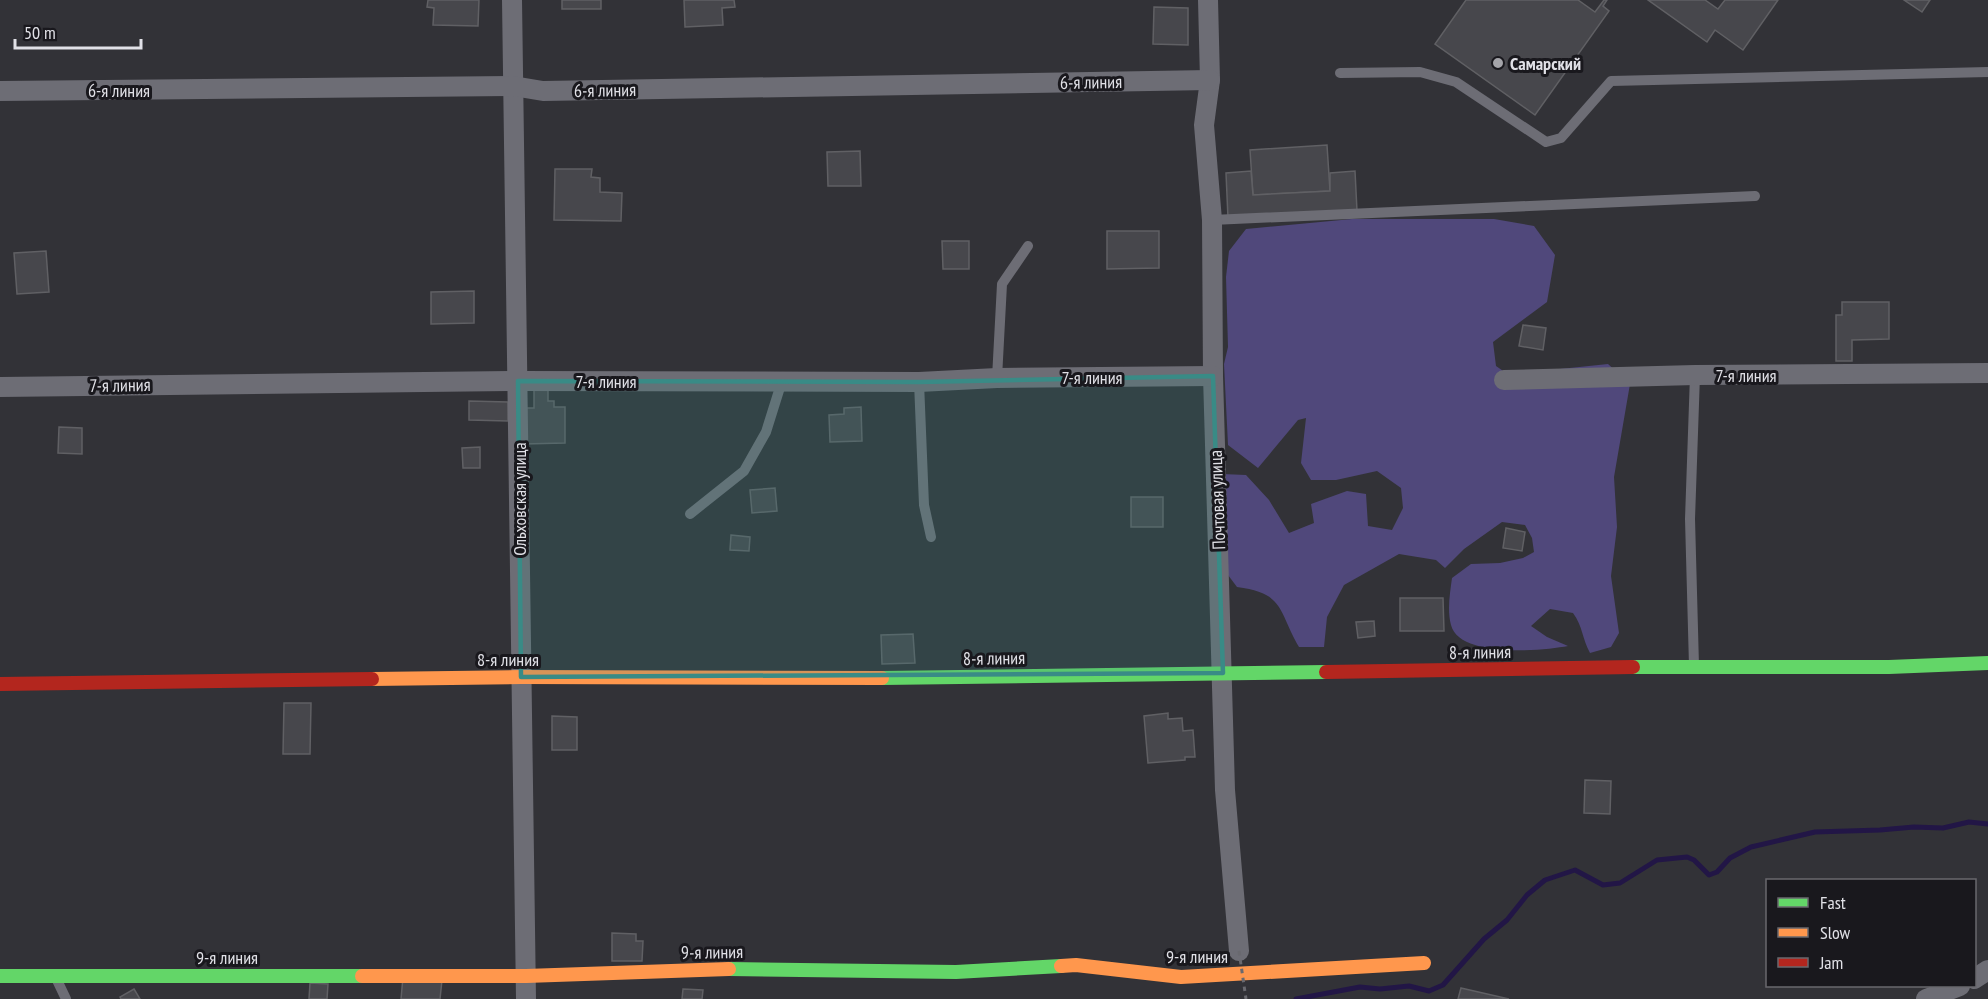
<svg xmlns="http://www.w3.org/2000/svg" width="1988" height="999" font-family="'PT Sans Narrow',sans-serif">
	<rect width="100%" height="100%" fill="#323237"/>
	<path fill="#50487b" d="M1352,219H1494L1534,226L1555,255L1547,302L1493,342L1496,366L1519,382L1560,369L1608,364L1630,384L1614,477L1617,527L1611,576L1619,633L1611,647L1590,653C1582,638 1583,627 1573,613L1550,609L1531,626L1547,637L1568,646C1542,651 1459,658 1451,625C1447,610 1450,593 1452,578L1471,564L1500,563L1523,558L1534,552L1532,538L1525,525L1502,522L1464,549L1445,568L1436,560L1399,554L1344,585L1327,617L1324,647H1299C1278,611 1285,593 1237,587L1222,567V474L1246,475L1269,500L1289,533L1314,523L1311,504L1347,491L1366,494L1368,526L1392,530L1403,508L1401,488L1377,471L1336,480H1311L1301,463L1306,418L1298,420L1258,468L1228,445L1224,364L1228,347L1226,277L1229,251L1246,229Z"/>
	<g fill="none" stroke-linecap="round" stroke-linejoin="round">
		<polyline stroke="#221646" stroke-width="5" points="1296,999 1360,987 1380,989 1409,986 1429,991 1443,985 1484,939 1507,920 1527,895 1545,880 1575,870 1603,885 1620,883 1657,860 1687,857 1694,860 1709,875 1717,872 1730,858 1751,847 1815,832 1880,830 1914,827 1943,828 1969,822 1988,824"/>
	</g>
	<g fill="#47474c" stroke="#606064" stroke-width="1.5">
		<polygon points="428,0 479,0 478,26 433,25 434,8 427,7"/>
		<rect x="562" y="0" width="39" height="9"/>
		<polygon points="684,0 734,0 735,7 722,8 723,25 685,27"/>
		<polygon points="1466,0 1578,0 1595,12 1604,0 1607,0 1603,6 1609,11 1535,115 1435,44"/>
		<polygon points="1648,0 1705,0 1718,9 1725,0 1778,0 1743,50 1715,30 1707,42"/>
		<polygon points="1904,0 1930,0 1922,12"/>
		<polygon points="1154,7 1188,8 1188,45 1153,44"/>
		<polygon points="1327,145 1330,191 1253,195 1250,150"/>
		<polygon points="860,151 861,186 828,186 827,152"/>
		<polygon points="555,169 592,169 591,177 600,178 600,192 622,193 621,221 554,220"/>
		<polygon points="1251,171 1253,195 1330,191 1330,173 1355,171 1357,211 1228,218 1226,173"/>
		<polygon points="1107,231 1159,231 1159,268 1107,269"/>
		<polygon points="942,241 969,241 969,269 943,269"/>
		<polygon points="46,251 49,292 17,294 14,253"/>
		<polygon points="474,291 474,323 431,324 431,292"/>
		<polygon points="1842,302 1889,302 1889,339 1852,340 1852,361 1836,361 1836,315 1842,315"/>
		<polygon points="1523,325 1546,328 1543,350 1519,346"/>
		<polygon points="548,388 548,401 554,401 554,407 565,407 565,443 524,444 524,408 534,408 534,389"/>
		<polygon points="469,401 508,402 508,421 469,420"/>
		<polygon points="861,407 862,441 830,442 829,415 844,414 844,408"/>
		<polygon points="59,427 82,428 82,454 58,453"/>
		<polygon points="480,447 480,468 463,468 462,448"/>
		<polygon points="775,488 777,511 752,513 750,490"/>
		<rect x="1131" y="497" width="32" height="30"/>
		<polygon points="1506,528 1525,532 1522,551 1503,548"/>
		<polygon points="731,535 750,537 749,551 730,550"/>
		<polygon points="1400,598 1443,598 1444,631 1400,631"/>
		<polygon points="1374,621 1375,636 1358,638 1356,622"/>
		<polygon points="913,634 915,663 882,664 881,635"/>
		<polygon points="284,703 311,703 310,754 283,754"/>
		<polygon points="1168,713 1168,719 1182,718 1183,731 1193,730 1195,757 1185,757 1185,760 1148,763 1144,716"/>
		<polygon points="552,716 577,717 577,750 552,750"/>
		<polygon points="1585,780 1611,781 1610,814 1584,813"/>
		<polygon points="612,933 636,934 636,941 643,941 642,961 612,961"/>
		<polygon points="403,977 442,980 440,999 401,999"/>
		<polygon points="310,983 328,984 327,999 309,999"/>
		<polygon points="1461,988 1509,999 1458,999"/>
		<polygon points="134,989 140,999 121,999 120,997"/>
		<polygon points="683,989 703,990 702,999 682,999"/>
	</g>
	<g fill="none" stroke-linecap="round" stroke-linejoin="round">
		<g stroke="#6d6d75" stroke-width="10">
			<polyline points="1340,73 1420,72 1456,82 1546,142 1561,138 1611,81 1988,72"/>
			<polyline points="1212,220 1755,196"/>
			<polyline points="997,378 1002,284 1028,246"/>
			<polyline points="919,382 924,505 931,537"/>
			<polyline points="690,514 744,471 766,432 782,381"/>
			<polyline points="1694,666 1690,519 1695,375"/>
			<polyline points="56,978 66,999"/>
		</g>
		<g stroke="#6d6d75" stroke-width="20">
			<polyline points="512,0 526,999"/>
			<polyline points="1208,0 1210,80 1204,125 1212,220 1213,376 1225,790 1239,951"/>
			<polyline points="0,91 513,86 543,91 1210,80"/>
			<polyline points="1504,380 1695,375 1988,373"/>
			<polyline points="0,387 518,381 919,382 997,378 1213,376"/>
			<polyline points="1974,979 1988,970"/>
			<polyline points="1926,999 1960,986"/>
		</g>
		<g stroke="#63d668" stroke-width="14">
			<polyline points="1633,667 1889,667 1988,663"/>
			<polyline points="882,678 1326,672"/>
			<polyline points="729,969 956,972 1061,966"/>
			<polyline points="0,976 362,976"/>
		</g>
		<g stroke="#ff974d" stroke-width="14">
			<polyline points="372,679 521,677 882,678"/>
			<polyline points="1061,966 1076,965 1181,977 1424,963"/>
			<polyline points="362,976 526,976 729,969"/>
		</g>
		<g stroke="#b3261e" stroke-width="14">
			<polyline points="1326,672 1633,667"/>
			<polyline points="0,684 372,679"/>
		</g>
		<polyline stroke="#69696f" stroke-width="3" stroke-dasharray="4.5 4.5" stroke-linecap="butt" points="1239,951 1246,999"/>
	</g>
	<path fill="#398b86" fill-opacity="0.2" stroke="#398b86" stroke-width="4.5" stroke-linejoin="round" d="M1213,376L1223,673L521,677L518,381L919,382Z"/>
	<circle fill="#a4a4a9" stroke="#19181d" stroke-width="2" cx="1498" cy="63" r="6"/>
	<g text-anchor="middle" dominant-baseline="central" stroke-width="6" stroke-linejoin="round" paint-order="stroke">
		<g font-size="18" font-weight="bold" fill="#e1e1e7" stroke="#19181d" text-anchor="start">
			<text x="1510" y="63">Самарский</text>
		</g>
		<g font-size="18" fill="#e1e1e7" stroke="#19181d">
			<text transform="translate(1091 82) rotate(-1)">6-я линия</text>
			<text x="119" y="90">6-я линия</text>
			<text transform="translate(605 90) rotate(-1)">6-я линия</text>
			<text x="1746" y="375">7-я линия</text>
			<text x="1092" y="377">7-я линия</text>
			<text x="606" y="381">7-я линия</text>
			<text transform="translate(120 385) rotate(-1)">7-я линия</text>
			<text transform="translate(519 499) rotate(-90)">Ольховская улица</text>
			<text transform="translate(1217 500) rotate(-92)">Почтовая улица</text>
			<text transform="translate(1480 652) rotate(-1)">8-я линия</text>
			<text transform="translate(994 658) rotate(-1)">8-я линия</text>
			<text x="508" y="659">8-я линия</text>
			<text transform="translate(712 952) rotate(-1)">9-я линия</text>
			<text x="1197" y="956">9-я линия</text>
			<text x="227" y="957">9-я линия</text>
		</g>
	</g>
	<rect x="1766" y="879" width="210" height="108" fill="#19181d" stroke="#69686e" stroke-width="1.5"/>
	<rect x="1778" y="898" width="30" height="9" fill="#63d668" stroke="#69686e" stroke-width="1.5"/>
	<text x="1820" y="909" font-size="18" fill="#e1e1e7">Fast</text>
	<rect x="1778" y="928" width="30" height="9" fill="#ff974d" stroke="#69686e" stroke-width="1.5"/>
	<text x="1820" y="939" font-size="18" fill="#e1e1e7">Slow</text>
	<rect x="1778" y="958" width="30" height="9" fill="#b3261e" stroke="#69686e" stroke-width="1.5"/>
	<text x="1820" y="969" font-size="18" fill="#e1e1e7">Jam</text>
	<path d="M15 39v9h126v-9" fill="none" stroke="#e1e1e7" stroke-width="3"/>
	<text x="24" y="39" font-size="18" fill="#e1e1e7" stroke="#19181d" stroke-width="4.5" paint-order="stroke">50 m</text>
</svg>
